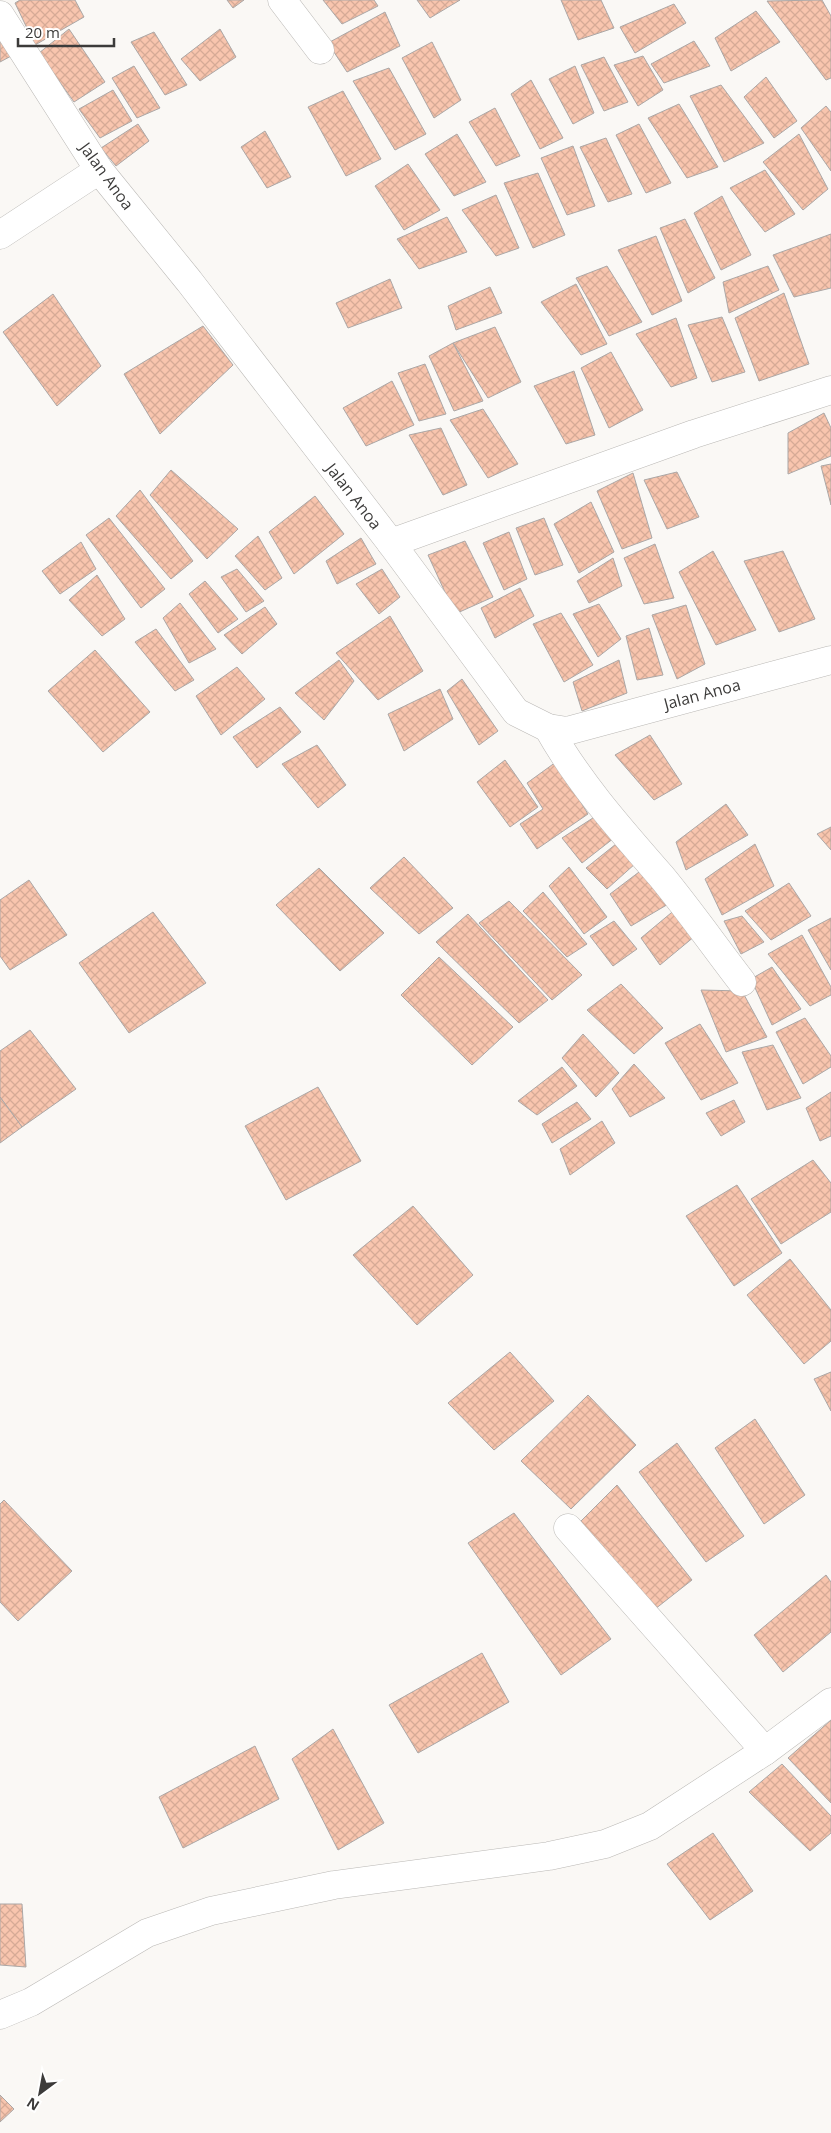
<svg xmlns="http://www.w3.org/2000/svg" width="831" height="2133" font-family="'Open Sans',sans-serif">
	<defs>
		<pattern id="building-cross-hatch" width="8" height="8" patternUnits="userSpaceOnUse" patternTransform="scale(1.25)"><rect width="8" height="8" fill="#f8c5ae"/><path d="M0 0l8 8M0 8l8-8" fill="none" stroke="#d6aa96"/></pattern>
	</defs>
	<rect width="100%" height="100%" fill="#faf8f5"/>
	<g fill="url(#building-cross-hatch)" stroke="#aba7a6">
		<polygon points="20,0 75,0 84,17 35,45 15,3"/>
		<polygon points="227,0 244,0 233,8"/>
		<polygon points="323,0 374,0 378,6 342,24"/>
		<polygon points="417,0 460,0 430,18"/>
		<polygon points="561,0 601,0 614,28 578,40"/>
		<polygon points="822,0 831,16 831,78 826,80 767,1"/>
		<polygon points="674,4 686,23 635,53 620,27"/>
		<polygon points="756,11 780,42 731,71 715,38"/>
		<polygon points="385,12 400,46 347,72 328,43"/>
		<polygon points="69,29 105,82 74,102 39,53"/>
		<polygon points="220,29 236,57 200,81 181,59"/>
		<polygon points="154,32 187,85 165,95 131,42"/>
		<polygon points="0,33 13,55 0,62"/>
		<polygon points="694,41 710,66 664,83 651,64"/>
		<polygon points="432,42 461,100 434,118 402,58"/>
		<polygon points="643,56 663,90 638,106 614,65"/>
		<polygon points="604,57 628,102 604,111 581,65"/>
		<polygon points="134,66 160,108 137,118 112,78"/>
		<polygon points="575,66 594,113 573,124 549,79"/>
		<polygon points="389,68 426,134 395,150 353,81"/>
		<polygon points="766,77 797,121 774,138 744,97"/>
		<polygon points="531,80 563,138 540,149 511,94"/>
		<polygon points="721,85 764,143 724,162 690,96"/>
		<polygon points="113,90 132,121 100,138 79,109"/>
		<polygon points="343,91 381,159 346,176 308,107"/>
		<polygon points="679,104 718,167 687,178 648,118"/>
		<polygon points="826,106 831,112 831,171 801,128"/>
		<polygon points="495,108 520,156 496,166 469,122"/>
		<polygon points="138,124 149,141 116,166 101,148"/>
		<polygon points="639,124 671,183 646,193 616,135"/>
		<polygon points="265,131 291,177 267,188 241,147"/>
		<polygon points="457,134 486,182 454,196 425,154"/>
		<polygon points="799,134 828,189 803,210 763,162"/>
		<polygon points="606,138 632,194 608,202 580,147"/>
		<polygon points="573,146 595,206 567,215 541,158"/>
		<polygon points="408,164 440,210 404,230 375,186"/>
		<polygon points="765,170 795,214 765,232 730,188"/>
		<polygon points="538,173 565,235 533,248 504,183"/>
		<polygon points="496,195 519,248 496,256 462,210"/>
		<polygon points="722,196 751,255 721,270 694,213"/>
		<polygon points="447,217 467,252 419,269 397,239"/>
		<polygon points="685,219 715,278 688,293 660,228"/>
		<polygon points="831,234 831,288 794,297 773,255"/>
		<polygon points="656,236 682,301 652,315 618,250"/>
		<polygon points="607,266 642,322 609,336 576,278"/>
		<polygon points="768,266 779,290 729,313 723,282"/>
		<polygon points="390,279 402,308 348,328 336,303"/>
		<polygon points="576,284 607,344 581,355 541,302"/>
		<polygon points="490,287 502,313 456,330 448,306"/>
		<polygon points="784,293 809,364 759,381 735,318"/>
		<polygon points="53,294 101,366 57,406 3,332"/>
		<polygon points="722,317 745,372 712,382 688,325"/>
		<polygon points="676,318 697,378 671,387 636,334"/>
		<polygon points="203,326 233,365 160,434 124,374"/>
		<polygon points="495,327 521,382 488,398 453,343"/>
		<polygon points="453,343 483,401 454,411 429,356"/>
		<polygon points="611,352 643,410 609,428 581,368"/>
		<polygon points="425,364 446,414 419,421 398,373"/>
		<polygon points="574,371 595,435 566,444 534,386"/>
		<polygon points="392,381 414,425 366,446 343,408"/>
		<polygon points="483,409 518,464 488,478 450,420"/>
		<polygon points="824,413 831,428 831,456 788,474 788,433"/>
		<polygon points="441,428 467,485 443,495 409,435"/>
		<polygon points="831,464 831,505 821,466"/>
		<polygon points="171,470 238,529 207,559 150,495"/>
		<polygon points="677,472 699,517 667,529 644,480"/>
		<polygon points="633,473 652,538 622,549 597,491"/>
		<polygon points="140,490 193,561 171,579 116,516"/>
		<polygon points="315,496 344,534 294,574 269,532"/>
		<polygon points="591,502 614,552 579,573 554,524"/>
		<polygon points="109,518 165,589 141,608 86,535"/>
		<polygon points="544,518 563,565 535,575 516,528"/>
		<polygon points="509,532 527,579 504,590 483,543"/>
		<polygon points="258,536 282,578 265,590 235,556"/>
		<polygon points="361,538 376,564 337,584 326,561"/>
		<polygon points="465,541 493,597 455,614 428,555"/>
		<polygon points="81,542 96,569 60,594 42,571"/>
		<polygon points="655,544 674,598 644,604 624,558"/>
		<polygon points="713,551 756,630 716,645 679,572"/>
		<polygon points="783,551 815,619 779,632 744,561"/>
		<polygon points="613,558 622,586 589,603 577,581"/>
		<polygon points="237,569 264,601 246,612 221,577"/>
		<polygon points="382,569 400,597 379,614 356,584"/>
		<polygon points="97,575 125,619 102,636 69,600"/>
		<polygon points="205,581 238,619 218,633 189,594"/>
		<polygon points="520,588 534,616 495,638 481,608"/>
		<polygon points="180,603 216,649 189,663 163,618"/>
		<polygon points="599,604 621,639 598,657 573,614"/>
		<polygon points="686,605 705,664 677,679 652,615"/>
		<polygon points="265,607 277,624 242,654 224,635"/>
		<polygon points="561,613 593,665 564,682 533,624"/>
		<polygon points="390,616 423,671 378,700 336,653"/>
		<polygon points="649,628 663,675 637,680 626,636"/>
		<polygon points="156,629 194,680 175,691 135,642"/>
		<polygon points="95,650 150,712 103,752 48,691"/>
		<polygon points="339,660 354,681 324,720 295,693"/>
		<polygon points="619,660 627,693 582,711 573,682"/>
		<polygon points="237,667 265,699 221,735 196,696"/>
		<polygon points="462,679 498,731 479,745 447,691"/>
		<polygon points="440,689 453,719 404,751 388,714"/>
		<polygon points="280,707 301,732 257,768 233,737"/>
		<polygon points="650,735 682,784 654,800 615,755"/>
		<polygon points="317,745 346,785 318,808 282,764"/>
		<polygon points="505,760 538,807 510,827 477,782"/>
		<polygon points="556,762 588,814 537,849 520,824 543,809 527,783"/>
		<polygon points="726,804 748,835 686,870 676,842"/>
		<polygon points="599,814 614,838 582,863 562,838"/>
		<polygon points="831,827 831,850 817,834"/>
		<polygon points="621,840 636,863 607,889 586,868"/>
		<polygon points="755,844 774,886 722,915 705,879"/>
		<polygon points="404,857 453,908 419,934 370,888"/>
		<polygon points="569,867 607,917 584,934 549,886"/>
		<polygon points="319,868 384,933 340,971 276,905"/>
		<polygon points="643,869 670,903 631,926 610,894"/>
		<polygon points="29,880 67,935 10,970 0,956 0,900"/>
		<polygon points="789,883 811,916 771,940 745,911"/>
		<polygon points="543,892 587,944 567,957 523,911"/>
		<polygon points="509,901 582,975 552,1000 479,923"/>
		<polygon points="677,908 695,936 660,965 641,938"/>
		<polygon points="153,912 206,983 129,1033 79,963"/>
		<polygon points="468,914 548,1000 519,1023 436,942"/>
		<polygon points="742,916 764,942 741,954 724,921"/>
		<polygon points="831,918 831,970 808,930"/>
		<polygon points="614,921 637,949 613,966 590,936"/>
		<polygon points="802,935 831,987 831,995 810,1006 768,954"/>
		<polygon points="439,957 513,1027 472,1065 401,995"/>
		<polygon points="772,967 801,1009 772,1025 751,979"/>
		<polygon points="621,984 663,1028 634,1054 587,1010"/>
		<polygon points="701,990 742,991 767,1037 726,1052"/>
		<polygon points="805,1018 831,1056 831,1067 803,1084 776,1032"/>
		<polygon points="700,1024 738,1083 701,1100 665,1043"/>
		<polygon points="30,1030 76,1089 22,1127 0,1097 0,1051"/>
		<polygon points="583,1034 619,1073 596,1097 562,1058"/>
		<polygon points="773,1045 801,1098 767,1110 742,1052"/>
		<polygon points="634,1064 665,1098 630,1117 612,1089"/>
		<polygon points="562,1067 577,1086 537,1115 518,1101"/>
		<polygon points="318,1087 361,1161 286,1200 245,1126"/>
		<polygon points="831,1092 831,1136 820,1141 806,1108"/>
		<polygon points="0,1097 22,1127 0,1143"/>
		<polygon points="734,1100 745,1122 721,1136 706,1113"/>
		<polygon points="577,1102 591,1119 552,1143 542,1124"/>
		<polygon points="602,1121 615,1143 570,1175 560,1149"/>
		<polygon points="813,1160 831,1183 831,1212 781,1244 751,1199"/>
		<polygon points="737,1185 782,1253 734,1286 686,1216"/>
		<polygon points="413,1206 473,1275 417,1325 353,1255"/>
		<polygon points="790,1259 831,1310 831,1341 804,1364 747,1295"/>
		<polygon points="510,1352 554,1401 494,1450 448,1403"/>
		<polygon points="831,1372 831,1411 814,1379"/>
		<polygon points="588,1395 636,1445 571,1509 521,1461"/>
		<polygon points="755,1419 805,1495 764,1524 715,1448"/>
		<polygon points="677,1443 744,1536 706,1562 639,1472"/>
		<polygon points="617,1485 692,1580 650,1613 578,1524"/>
		<polygon points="4,1500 72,1571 18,1621 0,1602 0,1504"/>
		<polygon points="514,1513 611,1639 561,1675 468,1543"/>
		<polygon points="826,1575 831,1582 831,1632 783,1672 754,1635"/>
		<polygon points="482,1653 509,1702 418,1753 389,1705"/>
		<polygon points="831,1720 831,1803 788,1758"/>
		<polygon points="333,1729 384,1823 338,1850 292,1759"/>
		<polygon points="255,1746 279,1799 183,1848 159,1797"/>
		<polygon points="782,1764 831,1816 831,1833 810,1851 749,1792"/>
		<polygon points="713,1833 753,1891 710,1920 667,1864"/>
		<polygon points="0,1904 22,1904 26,1967 0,1965"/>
		<polygon points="0,2095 14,2109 0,2122"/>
	</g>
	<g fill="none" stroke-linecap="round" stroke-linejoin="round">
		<defs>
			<g id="street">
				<polyline points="282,0 320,50"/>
				<polyline points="0,15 99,170 189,281 391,543 516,712 548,728 567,731 831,660"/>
				<polyline points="0,235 99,170"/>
				<polyline points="391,543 694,434 831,390"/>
				<path d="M548,728C579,783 620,829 661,876C689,910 715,947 742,982"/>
				<polyline points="568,1528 765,1751"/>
				<polyline points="0,2015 31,2002 147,1933 211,1911 334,1885 549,1856 605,1844 650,1826 765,1751 831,1702"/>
			</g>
		</defs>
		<use href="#street" stroke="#bab8b5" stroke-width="29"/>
		<use href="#street" stroke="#fff" stroke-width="28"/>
	</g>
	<g text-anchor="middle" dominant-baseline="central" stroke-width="4.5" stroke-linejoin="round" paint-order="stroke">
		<g font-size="16" fill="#3c3b3a" stroke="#fff">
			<text transform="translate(107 176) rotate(54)">Jalan Anoa</text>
			<text transform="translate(354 496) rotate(52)">Jalan Anoa</text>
			<text transform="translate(702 694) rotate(-15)">Jalan Anoa</text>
		</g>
	</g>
	<g transform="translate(40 2093) rotate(212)" stroke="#ffffff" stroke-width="4" paint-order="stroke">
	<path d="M0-4L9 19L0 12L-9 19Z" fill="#3c3b3a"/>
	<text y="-8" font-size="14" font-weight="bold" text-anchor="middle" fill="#3c3b3a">N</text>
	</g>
	<path d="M18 38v8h96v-8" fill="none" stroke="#3c3b3a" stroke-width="2.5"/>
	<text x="25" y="38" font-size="15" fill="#3c3b3a" stroke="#ffffff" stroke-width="4" paint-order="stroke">20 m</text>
</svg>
